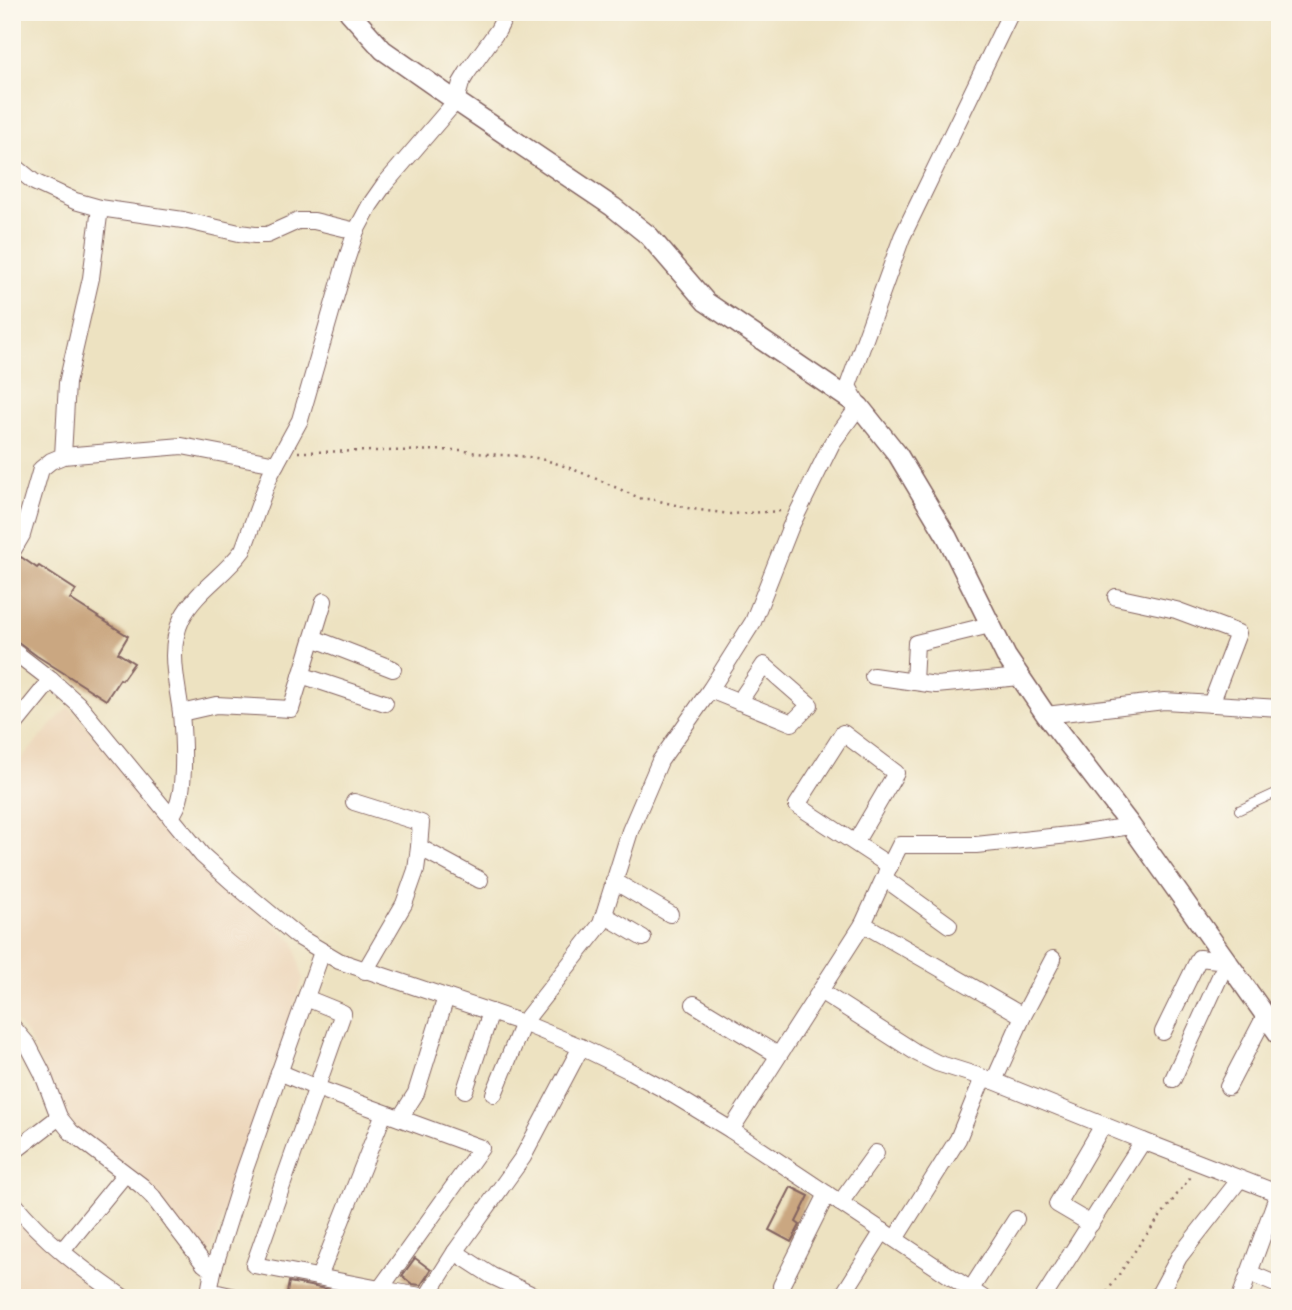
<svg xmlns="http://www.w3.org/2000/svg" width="1292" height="1310" font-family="Itim,sans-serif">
	<rect width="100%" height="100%" fill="#fbf7ec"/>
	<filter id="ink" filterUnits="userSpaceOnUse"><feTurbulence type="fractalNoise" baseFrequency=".0143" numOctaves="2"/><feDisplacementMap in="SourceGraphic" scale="14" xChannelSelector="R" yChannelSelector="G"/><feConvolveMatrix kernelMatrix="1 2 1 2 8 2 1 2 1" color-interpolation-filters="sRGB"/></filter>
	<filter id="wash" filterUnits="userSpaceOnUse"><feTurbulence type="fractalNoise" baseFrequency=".00686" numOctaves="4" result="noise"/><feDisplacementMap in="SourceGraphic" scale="28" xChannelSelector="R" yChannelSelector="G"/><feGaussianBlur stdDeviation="1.57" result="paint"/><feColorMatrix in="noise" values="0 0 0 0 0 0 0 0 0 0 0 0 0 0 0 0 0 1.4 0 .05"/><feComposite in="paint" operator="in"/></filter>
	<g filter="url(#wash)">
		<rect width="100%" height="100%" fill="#ede2c1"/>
		<g fill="#edd7bb">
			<polygon points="69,706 103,745 204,867 294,941 303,979 209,1258 75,1129 64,1115 27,1035 12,1017 12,769"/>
			<polygon points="12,1211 50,1252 99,1298 12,1298"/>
		</g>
		<g id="blocks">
			<g fill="#caa781">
				<polygon points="21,557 37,568 39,566 76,590 70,599 128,636 118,653 134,663 122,680 120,679 106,700 37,656 18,642 12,640 12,566"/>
				<polygon points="791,1187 809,1196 796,1222 800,1225 791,1242 769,1230"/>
				<polygon points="415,1258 431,1270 421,1285 412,1284 402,1276"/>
				<polygon points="289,1282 352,1294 352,1298 286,1298"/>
			</g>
		</g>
	</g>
	<g filter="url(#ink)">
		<use href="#blocks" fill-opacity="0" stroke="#836360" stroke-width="2"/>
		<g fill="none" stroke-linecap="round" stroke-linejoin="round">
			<defs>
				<polyline id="service" points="1239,810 1280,791"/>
				<g id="minor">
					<polyline points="12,164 34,182 75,201 100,208 183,220 239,233 255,235 267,235 298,221 314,221 356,231"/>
					<polyline points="63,456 182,446 276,464"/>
					<polyline points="12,552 22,535 41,469 51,461 63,456 67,383 91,278 100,208"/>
					<polyline points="1116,597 1176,610 1238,633 1211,704"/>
					<polyline points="313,638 393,669"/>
					<polyline points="12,650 51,680 78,704 202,855 231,881 297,936 339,961 523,1023 581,1047 628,1070 667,1091 731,1130 983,1298"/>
					<polyline points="301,675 385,703"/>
					<polyline points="873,676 936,685 1020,677"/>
					<polyline points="914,682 916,643 990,625"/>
					<polyline points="710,690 792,723 810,705 764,665 739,702"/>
					<polyline points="181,713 216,705 291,709 324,601"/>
					<polyline points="1046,715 1164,701 1280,708"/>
					<polyline points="12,728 51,680"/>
					<polyline points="354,802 421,823 419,847 480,880"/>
					<path d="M171,818C173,813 176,809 178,804C186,780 183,737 181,713C177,681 167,649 182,618C196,591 225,575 243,550L270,475L300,420L345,264L356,231L370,205L384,185L456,101L461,83L467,73L498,30L507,12"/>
					<polyline points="855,843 896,773 843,733 797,805 890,866"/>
					<polyline points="886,873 900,845 976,845 1078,834 1131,826"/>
					<polyline points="614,881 670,914"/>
					<polyline points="604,915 643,938"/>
					<polyline points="863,924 820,991 917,1053 937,1063 994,1081"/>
					<polyline points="949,925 884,878 863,924 1023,1016"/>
					<polyline points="1053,959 1023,1016 994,1081 1143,1141"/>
					<polyline points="365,971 404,904 416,870 419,847"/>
					<polyline points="694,1004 778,1055"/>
					<polyline points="12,1026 28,1045 42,1072 59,1117 71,1132 142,1186 153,1197 204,1264 213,1271"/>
					<polyline points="1163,1032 1199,958 1227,961 1173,1079"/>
					<polyline points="279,1072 317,1088 481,1148 380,1289 254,1265 343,1013 306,998"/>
					<polyline points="1228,1087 1265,1016"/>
					<polyline points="465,1090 491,1012"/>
					<polyline points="494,1094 523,1023 601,924 630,831 660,761 710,690 753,622 790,528 832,443 859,406 848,386 902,237 1011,12"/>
					<polyline points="400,1118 416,1093 446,997"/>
					<polyline points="731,1130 820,991"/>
					<polyline points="12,1153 59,1117"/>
					<path d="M12,1201C43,1240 83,1270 124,1298"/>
					<polyline points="840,1203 876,1153"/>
					<polyline points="1091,1224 1057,1204 1103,1125"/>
					<polyline points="895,1239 958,1139 983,1078"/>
					<polyline points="62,1251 125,1174"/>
					<polyline points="455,1252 492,1276 539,1298"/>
					<polyline points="1249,1273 1280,1286"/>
					<polyline points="319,1277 384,1113"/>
					<polyline points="781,1286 827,1194"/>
					<polyline points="380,1289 426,1297"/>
					<polyline points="971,1289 1016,1219"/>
					<polyline points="209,1291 240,1298"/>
					<polyline points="208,1298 213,1271 245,1169 322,952"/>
					<polyline points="426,1298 455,1252 523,1157 581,1047"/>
					<polyline points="841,1298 883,1231"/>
					<polyline points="1043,1298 1143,1141 1277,1193"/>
					<polyline points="1157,1298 1179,1257 1240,1179"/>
					<polyline points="1240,1298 1280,1188"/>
				</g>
				<polyline id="tertiary" points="349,12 383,50 456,101 613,207 649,236 706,302 859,406 898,455 947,537 1006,656 1046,715 1131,826 1280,1036"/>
			</defs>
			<use href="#service" stroke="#836360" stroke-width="10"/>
			<use href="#minor" stroke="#836360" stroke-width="18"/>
			<use href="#tertiary" stroke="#836360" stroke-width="22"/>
			<g stroke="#836360" stroke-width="2.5" stroke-dasharray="2 5" stroke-linecap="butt">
				<path d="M298,452L461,450C485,456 511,454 536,458C570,465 609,485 642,499H651L692,509L730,514L782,511"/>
				<polyline points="1103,1298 1141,1242 1192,1175"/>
			</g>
			<use href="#service" stroke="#fff" stroke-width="8"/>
			<use href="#minor" stroke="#fff" stroke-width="16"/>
			<use href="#tertiary" stroke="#fff" stroke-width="19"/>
		</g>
	</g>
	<rect width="1292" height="1310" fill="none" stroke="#fbf7ec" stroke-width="42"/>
</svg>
